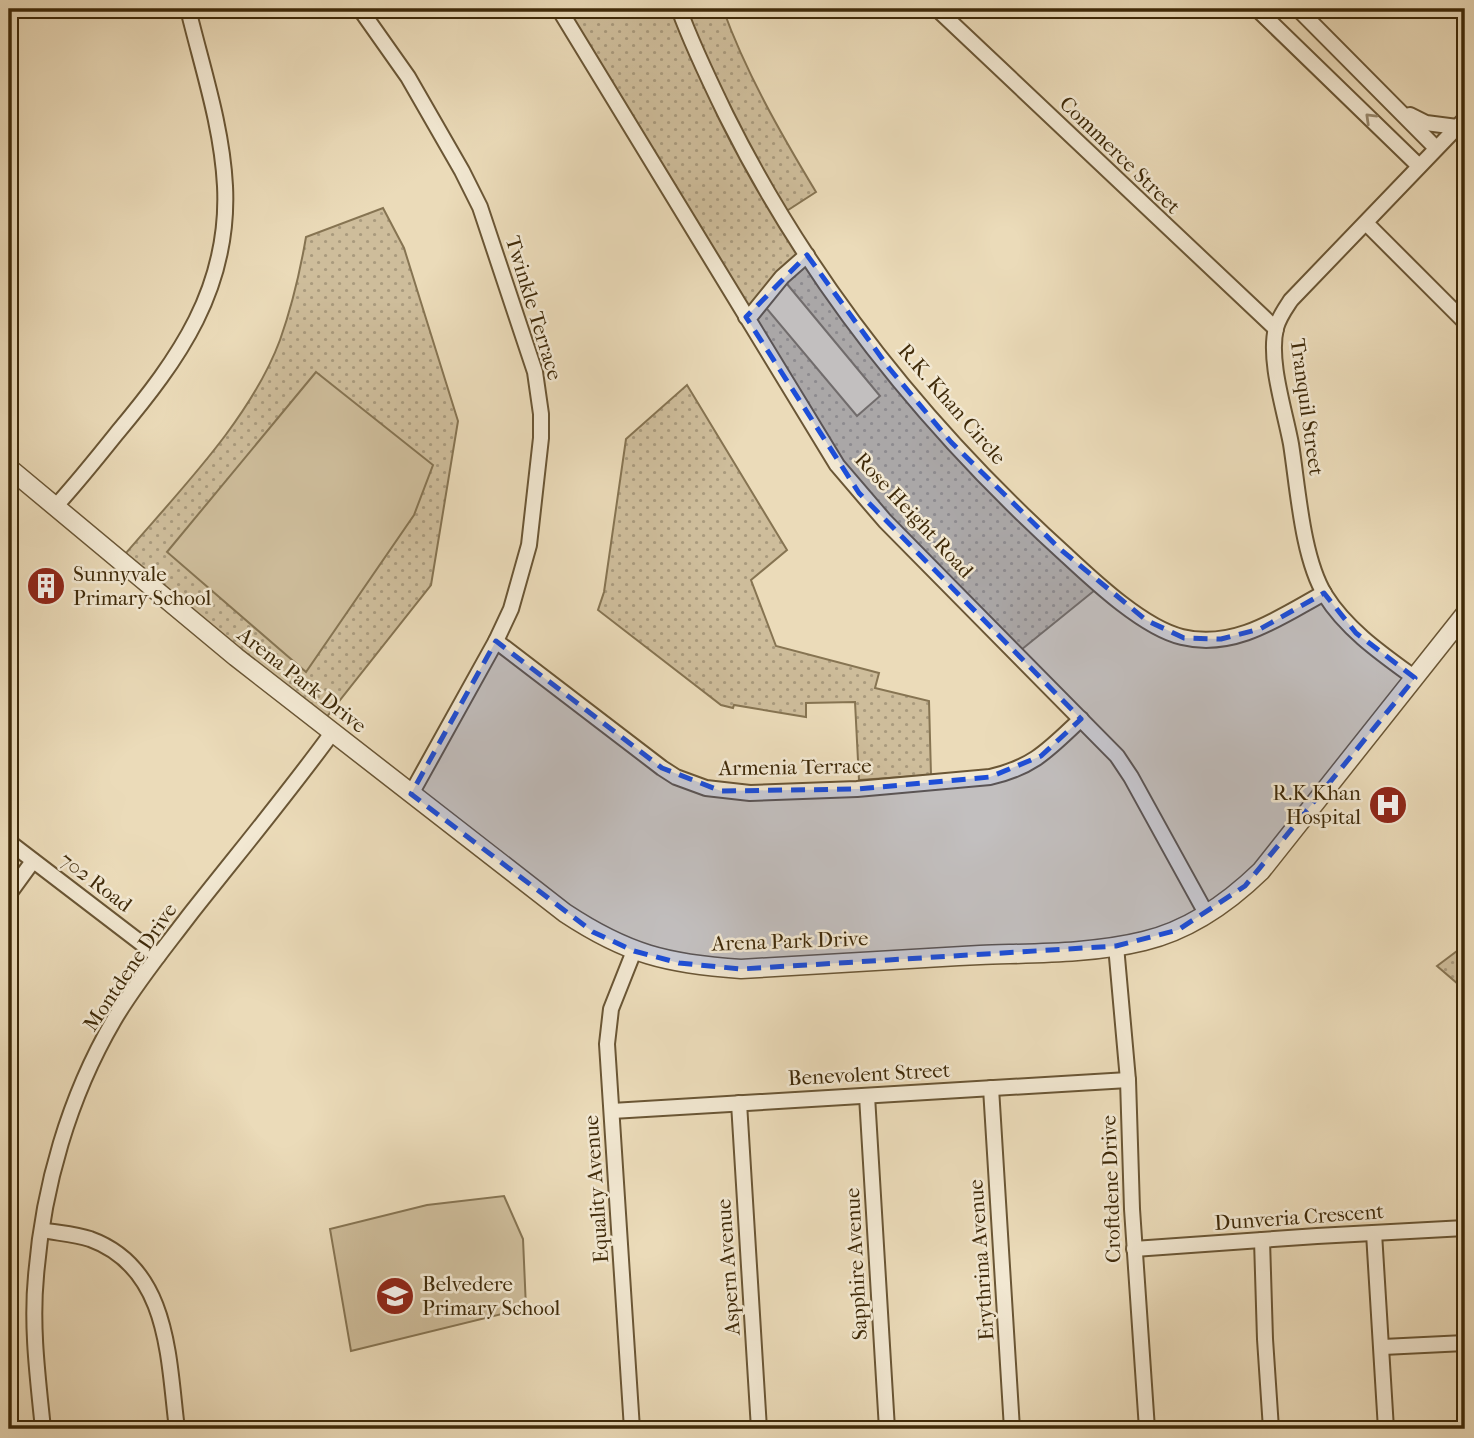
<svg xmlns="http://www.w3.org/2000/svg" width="1474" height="1438" font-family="'IM FELL French Canon',serif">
	<defs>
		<pattern id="grass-dots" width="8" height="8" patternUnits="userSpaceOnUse" patternTransform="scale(1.75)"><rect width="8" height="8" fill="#cebd9b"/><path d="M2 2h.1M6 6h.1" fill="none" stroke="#a99a7d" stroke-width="1.8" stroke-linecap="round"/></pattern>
	</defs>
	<rect width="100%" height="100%" fill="#ebdbb9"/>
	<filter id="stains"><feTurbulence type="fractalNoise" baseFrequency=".00286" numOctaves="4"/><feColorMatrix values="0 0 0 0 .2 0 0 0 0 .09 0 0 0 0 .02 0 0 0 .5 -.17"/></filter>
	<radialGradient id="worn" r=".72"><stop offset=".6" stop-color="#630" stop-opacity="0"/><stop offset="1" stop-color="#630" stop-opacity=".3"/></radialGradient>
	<g fill="url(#grass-dots)" stroke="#867452" stroke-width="2" fill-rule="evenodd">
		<path d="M558,9H723C746,73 781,134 816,192L782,214L890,369L1100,586L1016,654L858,493ZM782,278L880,396L857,416L762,303Z"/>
		<path d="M383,208L404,248L458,421L431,585L321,724L120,560C175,495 250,421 280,340C292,306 300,272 306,237Z"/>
		<polygon points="687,385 787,550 751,580 776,646 879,673 875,688 929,701 931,775 859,780 855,702 806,703 806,717 734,705 733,708 721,705 598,610 604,592 626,439"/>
		<polygon points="1465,945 1465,990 1437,966"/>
	</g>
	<g fill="#cebd9b" stroke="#867452" stroke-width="2">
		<polygon points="316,372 433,465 414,515 306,672 167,552"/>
		<polygon points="504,1196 523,1239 526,1308 351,1351 330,1229 427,1205"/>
	</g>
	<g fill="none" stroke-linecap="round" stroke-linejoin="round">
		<defs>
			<g id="minor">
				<polyline points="360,9 408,77 462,171 480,207 535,372 541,414 541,438 529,545 511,609 496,641 411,794"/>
				<polyline points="559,9 837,465 885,521 1117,756 1131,777 1207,915"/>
				<path d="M679,9C692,45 709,80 726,115C809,282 928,430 1066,555C1095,582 1144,628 1182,637C1235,650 1280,617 1324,593"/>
				<polyline points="937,9 1276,329"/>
				<polyline points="1257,9 1419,166"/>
				<polyline points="1298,9 1436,148"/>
				<polyline points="1410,115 1426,123 1457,127"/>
				<polyline points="1367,224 1465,322"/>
				<polyline points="746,317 752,314 782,277 807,255"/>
				<path d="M55,507C77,483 97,458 117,433C179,359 230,288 225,186C222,126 202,67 188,9"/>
				<path d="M496,641L662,768L676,777L706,788L750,793L857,789L990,777C1034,767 1049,749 1081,719"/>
				<path d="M1415,678C1382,654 1347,630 1325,595C1302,557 1298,488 1291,444C1285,411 1268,361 1276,328C1279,317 1285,309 1291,300L1465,119"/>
				<polyline points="9,842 158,956"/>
				<polyline points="9,894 33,861"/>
				<polyline points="1116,946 1128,1080 1132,1209 1147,1429"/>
				<polyline points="991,1088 1012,1429"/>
				<polyline points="867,1096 887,1429"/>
				<polyline points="739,1103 759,1429"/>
				<polyline points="612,1111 1128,1080"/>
				<path d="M42,1230C57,1233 75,1234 90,1239C170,1268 168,1359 177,1429"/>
				<polyline points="1374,1233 1386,1429"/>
				<polyline points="1262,1240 1265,1339 1271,1429"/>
				<polyline points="1134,1249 1317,1236 1465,1228"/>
				<polyline points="1383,1347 1465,1343"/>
				<path d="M43,1429C38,1379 31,1327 36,1276C43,1187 69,1097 114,1020C135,984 163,950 188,917C236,856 286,796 332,733"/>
				<polyline points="632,1429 607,1044 611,1009 634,951"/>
			</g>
			<path id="tertiary" d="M9,468L236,657L565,913C627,954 667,964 741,969C820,965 900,959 980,955C1034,953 1091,954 1144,941C1190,930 1228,903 1261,871L1465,614"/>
		</defs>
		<use href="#minor" stroke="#6a5635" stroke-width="18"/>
		<use href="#tertiary" stroke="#6a5635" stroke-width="21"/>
		<use href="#minor" stroke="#f2e8d2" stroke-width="14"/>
		<use href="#tertiary" stroke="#f2e8d2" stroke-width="18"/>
	</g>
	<defs><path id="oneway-chevron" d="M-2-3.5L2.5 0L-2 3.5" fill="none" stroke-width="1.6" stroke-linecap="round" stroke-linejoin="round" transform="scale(1.75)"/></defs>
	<use stroke="#98896e" href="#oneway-chevron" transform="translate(1370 118) rotate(-136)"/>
	<path fill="#1d4ed8" fill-opacity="0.2" stroke="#1d4ed8" stroke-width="5" stroke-dasharray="14 9" stroke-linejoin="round" d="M807,255L889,368L951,442L1060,549L1146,620L1184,638L1221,639L1260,629L1324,593L1356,633L1415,678L1245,886L1178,930L1116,946L741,969L679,963L634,951L593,932L411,794L496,641L662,768L721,791L857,789L990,777L1041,756L1081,719L859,493L746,317Z"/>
	<defs>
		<symbol id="building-disc" viewBox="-11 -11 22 22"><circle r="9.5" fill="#8f2418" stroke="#f2e8d2"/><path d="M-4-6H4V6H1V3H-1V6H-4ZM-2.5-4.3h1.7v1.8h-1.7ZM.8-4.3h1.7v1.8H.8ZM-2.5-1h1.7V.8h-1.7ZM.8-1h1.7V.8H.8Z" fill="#fff"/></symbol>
		<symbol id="hospital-disc" viewBox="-11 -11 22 22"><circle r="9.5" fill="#8f2418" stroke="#f2e8d2"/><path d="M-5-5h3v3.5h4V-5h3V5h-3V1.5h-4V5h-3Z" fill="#fff"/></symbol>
		<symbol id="school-disc" viewBox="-11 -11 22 22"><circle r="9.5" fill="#8f2418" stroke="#f2e8d2"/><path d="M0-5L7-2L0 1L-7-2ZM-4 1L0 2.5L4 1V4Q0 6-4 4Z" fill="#fff"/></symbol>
	</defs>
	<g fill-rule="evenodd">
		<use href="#building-disc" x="24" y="564" width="44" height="44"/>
		<use href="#hospital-disc" x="1366" y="783" width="44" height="44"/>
		<use href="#school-disc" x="373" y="1274" width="44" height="44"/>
	</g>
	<g text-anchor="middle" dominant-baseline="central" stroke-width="5" stroke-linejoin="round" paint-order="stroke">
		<g font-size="21" fill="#3f2a09" stroke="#f2e8d2">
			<text transform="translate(1120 155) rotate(44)">Commerce Street</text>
			<text transform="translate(534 308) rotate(73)">Twinkle Terrace</text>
			<text transform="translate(952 404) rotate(49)">R.K. Khan Circle</text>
			<text transform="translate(1307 407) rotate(82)">Tranquil Street</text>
			<text transform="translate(914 515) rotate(47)">Rose Height Road</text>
			<text transform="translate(302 680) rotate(38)">Arena Park Drive</text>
			<text transform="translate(795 767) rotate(-1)">Armenia Terrace</text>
			<text transform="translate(96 882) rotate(37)">702 Road</text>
			<text transform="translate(790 941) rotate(-2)">Arena Park Drive</text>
			<text transform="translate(130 967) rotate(-56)">Montdene Drive</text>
			<text transform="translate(869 1074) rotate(-3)">Benevolent Street</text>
			<text transform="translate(596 1189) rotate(-94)">Equality Avenue</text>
			<text transform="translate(1111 1189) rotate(-92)">Croftdene Drive</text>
			<text transform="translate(1299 1217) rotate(-4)">Dunveria Crescent</text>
			<text transform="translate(981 1260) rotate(-94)">Erythrina Avenue</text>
			<text transform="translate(856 1264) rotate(-93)">Sapphire Avenue</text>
			<text transform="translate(728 1267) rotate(-94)">Aspern Avenue</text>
		</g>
		<g font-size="21" fill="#3f2a09" stroke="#f2e8d2" text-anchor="start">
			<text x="73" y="574">Sunnyvale<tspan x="73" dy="24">Primary School</tspan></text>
			<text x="1361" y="793" text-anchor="end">R.K Khan<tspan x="1361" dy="24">Hospital</tspan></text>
			<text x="422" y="1284">Belvedere<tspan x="422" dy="24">Primary School</tspan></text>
		</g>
	</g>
	<rect width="1474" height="1438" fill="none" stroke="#ebdbb9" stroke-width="35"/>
	<rect x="10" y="10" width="1453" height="1417" fill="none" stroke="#3f2a09" stroke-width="3.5"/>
	<rect x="18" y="18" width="1439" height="1403" fill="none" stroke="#3f2a09" stroke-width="2"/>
	<rect width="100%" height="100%" filter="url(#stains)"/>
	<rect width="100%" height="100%" fill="url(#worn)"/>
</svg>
